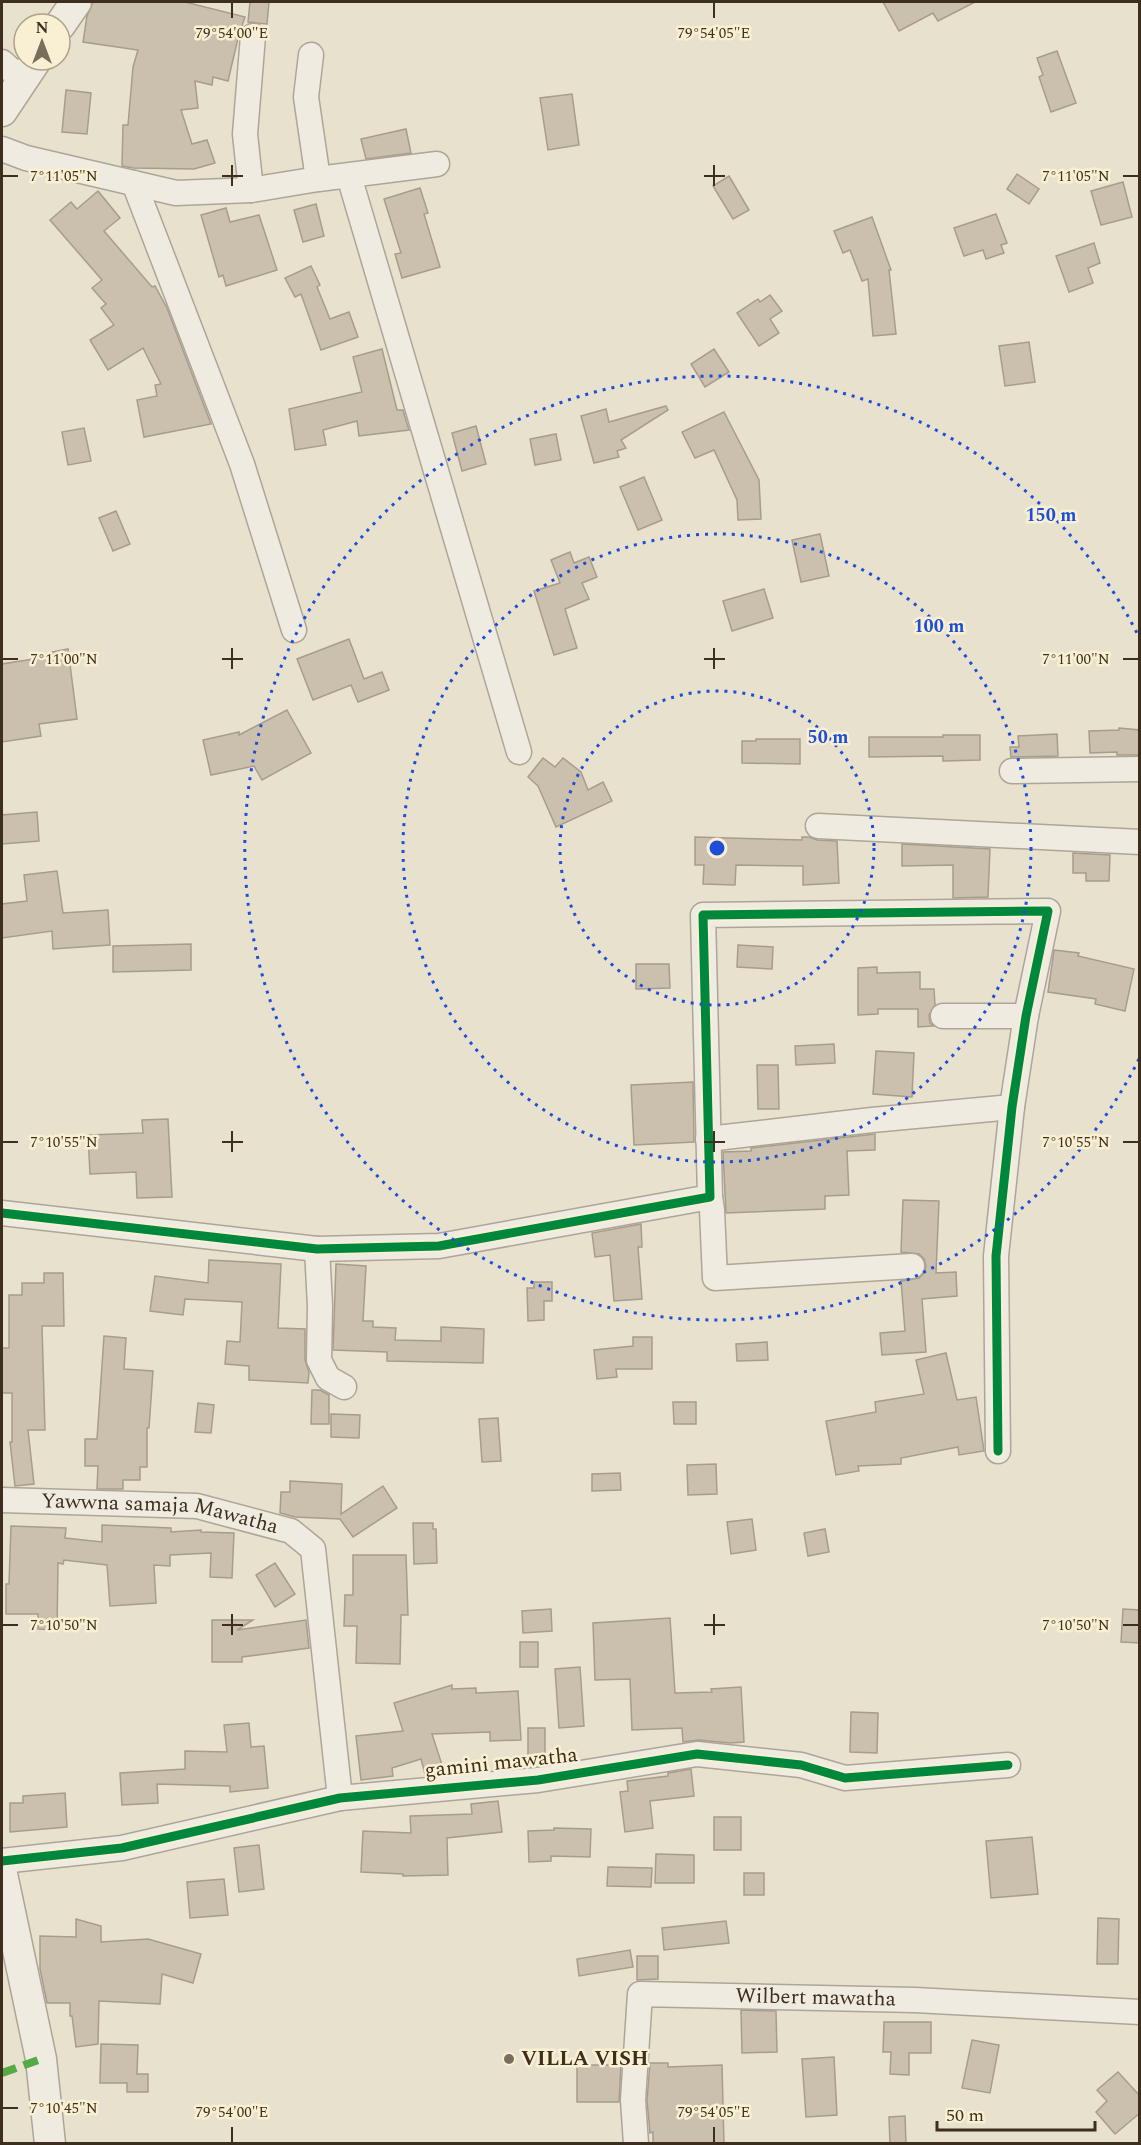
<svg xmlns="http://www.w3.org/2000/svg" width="1141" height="2145" font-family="Spectral,serif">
	<rect width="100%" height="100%" fill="#e8e1ce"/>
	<g fill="#cbbfae" stroke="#a89c8d" stroke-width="1.5">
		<polygon points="93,2 185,2 245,17 239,34 228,81 213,77 212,85 195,81 198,108 181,110 192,144 207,140 215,163 194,169 133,168 122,166 123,125 128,125 133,67 138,50 83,42 87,16"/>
		<polygon points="250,2 269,2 267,24 248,22"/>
		<polygon points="883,2 975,2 938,21 933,13 899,31"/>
		<polygon points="1057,51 1076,103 1051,112 1039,77 1043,75 1037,58"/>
		<polygon points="66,90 91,93 87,134 62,132"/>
		<polygon points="572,94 579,145 548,150 540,98"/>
		<polygon points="406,129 411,153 366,159 361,139"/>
		<polygon points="1017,174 1039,189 1029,204 1007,189"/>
		<polygon points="729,176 749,210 733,219 713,186"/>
		<polygon points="1123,182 1132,217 1101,225 1091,191"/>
		<polygon points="420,188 428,213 424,214 440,267 402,278 395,254 401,253 384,199"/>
		<polygon points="98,191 120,218 104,231 152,287 155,286 167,308 211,424 144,437 137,400 157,396 155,385 161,384 143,348 108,370 90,340 114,325 101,308 106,304 92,288 102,280 50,220 71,202 77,209"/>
		<polygon points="316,204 324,236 303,242 294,210"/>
		<polygon points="226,208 230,222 259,215 277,270 226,286 223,275 219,277 201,215"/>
		<polygon points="996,214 1007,243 1001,245 1004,253 986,259 983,250 964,256 954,228"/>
		<polygon points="872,217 891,270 889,270 896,334 873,336 868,279 862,281 850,250 843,253 834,231"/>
		<polygon points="1094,243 1100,263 1088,268 1093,283 1069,292 1056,256"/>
		<polygon points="311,266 320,285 317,287 330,319 349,312 358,337 321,350 301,294 295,297 285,278"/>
		<polygon points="770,295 782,311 770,319 779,333 759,346 737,313 758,299 760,302"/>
		<polygon points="1029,342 1035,382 1005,386 999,346"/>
		<polygon points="382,349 397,410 403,410 409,430 359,436 357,421 323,430 326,445 295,450 289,409 362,392 353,357"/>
		<polygon points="714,349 729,372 705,387 691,364"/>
		<polygon points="666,406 668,410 621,440 626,448 617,451 619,457 594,463 581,416 606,409 609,422"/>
		<polygon points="724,412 759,480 761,519 738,520 737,500 714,450 695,458 682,432"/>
		<polygon points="476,426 486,464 462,471 452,433"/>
		<polygon points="84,428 91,461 68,465 62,432"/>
		<polygon points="556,434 561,460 535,465 530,439"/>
		<polygon points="644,477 662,520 638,530 620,487"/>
		<polygon points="116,511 130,544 113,551 99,518"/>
		<polygon points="820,534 829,576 801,582 792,540"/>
		<polygon points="570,552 574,563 589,557 597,577 582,583 589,599 565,609 577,648 554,655 534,591 560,583 551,560"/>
		<polygon points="764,589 773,618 732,631 723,601"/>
		<polygon points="349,639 364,679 382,672 389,690 358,702 351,685 313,700 297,659"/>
		<polygon points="68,649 77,719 39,724 41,736 2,742 2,664 53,656 52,652"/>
		<polygon points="287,710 311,753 262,780 254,766 211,775 203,740 239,732 239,735"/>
		<polygon points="1119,728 1140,730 1140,755 1117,755 1117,752 1090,753 1089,731 1119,730"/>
		<polygon points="1057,734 1058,756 1011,757 1010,747 1019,747 1018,736"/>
		<polygon points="943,735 980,735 980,760 943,761 943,756 869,757 869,737 943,737"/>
		<polygon points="756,739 800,739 800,764 742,763 742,741 756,741"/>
		<polygon points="543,758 555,767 563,758 581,772 588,790 603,782 612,801 556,827 538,786 528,777"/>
		<polygon points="37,812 39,841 2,844 2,815"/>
		<polygon points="695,837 802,840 802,837 809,837 817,840 837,841 839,883 803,885 803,866 736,865 735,885 703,884 704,865 695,865"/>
		<polygon points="902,844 990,849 988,897 953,898 953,865 902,866"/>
		<polygon points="1073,853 1110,855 1109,881 1086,881 1086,873 1073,873"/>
		<polygon points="57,871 63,913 108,910 110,945 53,949 52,931 2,938 2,904 27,901 24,875"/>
		<polygon points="191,944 191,970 113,972 113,946"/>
		<polygon points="738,945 773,947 772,969 737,967"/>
		<polygon points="1054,950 1079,953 1078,956 1134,969 1125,1011 1095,1004 1096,999 1048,992"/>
		<polygon points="636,964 669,964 670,988 636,989"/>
		<polygon points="877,967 877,973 920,972 920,989 934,989 935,1005 929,1015 930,1023 934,1026 918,1027 918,1009 878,1009 878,1014 858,1015 858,968"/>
		<polygon points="834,1044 835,1063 796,1065 795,1046"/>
		<polygon points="876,1051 914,1053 912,1097 873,1094"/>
		<polygon points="757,1065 778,1065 779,1109 758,1109"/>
		<polygon points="693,1082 694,1142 634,1145 631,1085"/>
		<polygon points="168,1119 172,1197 137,1198 136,1172 90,1174 88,1135 143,1133 142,1120"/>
		<polygon points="875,1134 875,1150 847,1151 849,1195 825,1196 825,1209 726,1213 723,1152 751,1151 751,1148"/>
		<polygon points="903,1200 939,1201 936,1273 956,1272 957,1296 922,1299 926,1352 882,1355 880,1333 905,1331 901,1281 919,1278 924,1273 926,1266 924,1259 919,1254 901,1252"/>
		<polygon points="641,1224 642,1247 638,1247 642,1299 614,1301 610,1255 595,1257 592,1233"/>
		<polygon points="209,1260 281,1264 278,1328 305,1329 305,1360 309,1372 308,1383 249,1380 249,1366 225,1364 227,1341 240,1342 242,1302 185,1299 183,1315 150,1311 155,1276 208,1283"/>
		<polygon points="336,1264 366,1266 363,1321 373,1321 373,1327 396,1328 395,1340 441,1341 441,1327 484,1329 483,1363 387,1361 387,1352 333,1350"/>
		<polygon points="44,1273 63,1273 64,1326 42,1326 45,1430 28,1430 34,1484 15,1486 10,1442 12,1442 12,1393 2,1393 2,1348 9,1348 9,1295 22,1295 22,1283 44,1283"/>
		<polygon points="534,1282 552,1282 552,1301 544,1301 544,1320 528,1321 527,1288 534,1288"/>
		<polygon points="104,1336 126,1338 124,1369 153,1371 149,1428 147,1428 147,1467 140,1467 140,1480 123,1480 123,1489 97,1489 98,1466 85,1466 85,1439 97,1439"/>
		<polygon points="633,1337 652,1337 652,1369 616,1369 617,1377 597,1379 594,1350 633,1346"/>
		<polygon points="767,1342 768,1360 737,1361 736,1344"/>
		<polygon points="946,1353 957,1400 976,1397 984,1451 959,1455 958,1447 901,1458 901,1464 858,1466 859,1471 836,1475 826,1421 876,1412 875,1402 924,1394 916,1360"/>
		<polygon points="312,1390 320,1390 329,1395 329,1424 311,1424"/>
		<polygon points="673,1402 696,1402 696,1424 674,1424"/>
		<polygon points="198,1403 214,1405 211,1433 195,1432"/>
		<polygon points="331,1414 360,1415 359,1438 331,1437"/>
		<polygon points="498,1418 501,1461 482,1462 479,1419"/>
		<polygon points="716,1464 717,1494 688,1495 687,1465"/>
		<polygon points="620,1473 621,1490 592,1491 592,1474"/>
		<polygon points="290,1481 342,1484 341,1514 383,1486 397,1508 353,1537 340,1519 295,1517 280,1513 281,1492 290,1492"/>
		<polygon points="752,1519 756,1550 731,1554 727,1522"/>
		<polygon points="413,1523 433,1523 433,1529 436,1529 437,1563 414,1564"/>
		<polygon points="102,1525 171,1528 171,1532 201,1530 201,1532 234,1533 232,1578 210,1577 211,1553 170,1555 170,1566 154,1565 156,1603 110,1606 107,1565 64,1560 63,1564 58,1563 57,1630 38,1629 38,1614 6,1614 6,1584 9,1584 11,1526 66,1528 65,1538 102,1542"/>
		<polygon points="825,1529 829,1552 808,1556 804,1533"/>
		<polygon points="353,1555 406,1555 408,1615 401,1615 400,1664 356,1663 357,1626 344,1626 345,1595 353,1595"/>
		<polygon points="275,1563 295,1594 275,1607 256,1575"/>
		<polygon points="551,1609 552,1631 523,1633 522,1611"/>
		<polygon points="1123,1609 1140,1610 1140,1643 1121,1642"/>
		<polygon points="670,1618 675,1693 712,1692 711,1689 741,1687 744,1742 730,1743 698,1740 683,1742 682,1728 632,1730 630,1679 595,1680 593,1623"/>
		<polygon points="212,1620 253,1620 237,1630 306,1620 309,1648 242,1657 242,1662 212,1662"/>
		<rect x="520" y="1642" width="18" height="25"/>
		<polygon points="580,1667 584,1726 559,1728 555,1669"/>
		<polygon points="452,1685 452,1689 476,1688 476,1693 518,1691 521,1740 490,1741 490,1732 432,1734 443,1768 425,1774 421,1759 392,1768 393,1776 361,1780 356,1736 403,1731 394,1703"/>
		<polygon points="851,1712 878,1713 877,1753 850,1752"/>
		<polygon points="249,1723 251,1747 264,1746 268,1788 230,1792 230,1786 157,1784 158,1803 122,1805 120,1773 185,1769 185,1751 227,1752 224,1725"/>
		<rect x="528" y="1728" width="17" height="31"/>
		<polygon points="691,1769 694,1796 650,1801 653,1828 625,1832 620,1792 628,1791 627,1781 668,1776 668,1773"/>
		<polygon points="65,1793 67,1827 10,1832 10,1803 23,1803 23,1796"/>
		<polygon points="498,1801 502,1832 447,1838 448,1875 403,1876 403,1874 361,1872 363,1831 411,1833 410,1816 472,1814 471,1804"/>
		<rect x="714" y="1817" width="27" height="33"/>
		<polygon points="554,1828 591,1829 590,1857 551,1856 551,1861 529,1862 528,1831 554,1830"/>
		<polygon points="1032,1837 1038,1894 991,1898 986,1841"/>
		<polygon points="259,1845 264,1889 239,1892 234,1848"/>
		<polygon points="656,1854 694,1855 694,1883 655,1883"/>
		<polygon points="608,1867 652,1868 651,1887 607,1886"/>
		<rect x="744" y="1873" width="20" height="22"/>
		<polygon points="224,1879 228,1915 190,1918 187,1882"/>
		<polygon points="1098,1918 1119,1919 1118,1964 1097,1964"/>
		<polygon points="76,1919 101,1926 101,1942 148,1939 201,1954 193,1983 162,1974 160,2004 99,2001 98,2044 76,2047 72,2016 70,2016 70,2003 47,2003 40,1969 40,1936 76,1937"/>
		<polygon points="726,1921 729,1943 664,1950 662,1928"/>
		<polygon points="630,1950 633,1967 579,1976 577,1959"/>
		<polygon points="637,1956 658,1956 658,1979 637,1980"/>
		<polygon points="741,2010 776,2011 777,2052 742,2053"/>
		<polygon points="884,2022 931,2022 931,2053 909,2053 909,2075 890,2074 891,2052 883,2052"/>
		<polygon points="972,2040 999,2045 990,2093 962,2088"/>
		<polygon points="101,2044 138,2045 137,2074 148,2074 148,2092 127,2092 127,2083 100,2083"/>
		<polygon points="834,2057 837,2115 806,2117 802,2059"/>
		<polygon points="650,2063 668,2063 668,2067 722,2065 724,2144 653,2144 653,2132 650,2133 647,2100"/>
		<polygon points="577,2065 621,2065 619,2102 577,2102"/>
		<polygon points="1118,2072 1140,2096 1140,2113 1115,2134 1096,2112 1107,2101 1097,2090"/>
		<polygon points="905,2116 906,2144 890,2144 889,2117"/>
	</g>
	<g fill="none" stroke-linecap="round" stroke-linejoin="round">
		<defs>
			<g id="minor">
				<polyline points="311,55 306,97 318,179"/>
				<polyline points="2,62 22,80"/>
				<polyline points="2,149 26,158 176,193 251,190 318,179 437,164"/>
				<polyline points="349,176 519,752"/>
				<polyline points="134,183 242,464 294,630"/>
				<polyline points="251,190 245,134 253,36"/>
				<polyline points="1012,771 1140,769"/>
				<polyline points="818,826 1140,842"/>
				<polyline points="943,1016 1026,1016"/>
				<polyline points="708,1139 872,1120 1012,1107"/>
				<polyline points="710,1197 712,1210 715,1278 912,1266"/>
				<polyline points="2,1213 317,1249 439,1246 710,1197 703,915 1048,911 1026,1016 1012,1107 996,1256 998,1451"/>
				<polyline points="317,1249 320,1306 319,1360 328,1378 344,1387"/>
				<path id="s1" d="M2,1500L197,1506L291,1531L313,1549L340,1798"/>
				<polyline points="2,1861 122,1848 340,1798 538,1780 697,1754 801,1765 845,1778 1008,1765"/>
				<path id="s2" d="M636,2144L633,2100L640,1994L915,2000L1140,2012"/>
			</g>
			<g id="tertiary">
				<polyline points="60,25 76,2"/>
				<polyline points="2,111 36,60"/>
				<polyline points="2,1874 41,2059 50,2144"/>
			</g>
		</defs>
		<use href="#minor" stroke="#ada697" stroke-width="27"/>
		<use href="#tertiary" stroke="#ada697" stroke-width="33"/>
		<use href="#minor" stroke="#efebe0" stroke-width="24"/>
		<use href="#tertiary" stroke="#efebe0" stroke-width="30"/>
		<polyline stroke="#55ab43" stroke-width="8" stroke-dasharray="15 8" stroke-linecap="butt" points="2,2073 41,2059"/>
		<defs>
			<g id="cycleway">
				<polyline points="2,1213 317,1249 439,1246 710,1197 703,915 1048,911 1026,1016 1012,1107 996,1256 998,1451"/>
				<polyline points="2,1861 122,1848 340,1798 538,1780 697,1754 801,1765 845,1778 1008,1765"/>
			</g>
		</defs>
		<use href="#cycleway" stroke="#f9f0d3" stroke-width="13"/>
		<use href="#cycleway" stroke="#00873e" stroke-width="9"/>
	</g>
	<path fill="none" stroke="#3d2e1d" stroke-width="2" d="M232,3V18M714,3V18M232,165V186M714,165V186M3,176H18M222,176H243M704,176H725M1123,176H1138M232,648V669M714,648V669M3,659H18M222,659H243M704,659H725M1123,659H1138M232,1131V1152M714,1131V1152M3,1142H18M222,1142H243M704,1142H725M1123,1142H1138M232,1614V1635M714,1614V1635M3,1625H18M222,1625H243M704,1625H725M1123,1625H1138M3,2108H18M232,2127V2142M714,2127V2142"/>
	<g fill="none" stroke="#1d4ed8" stroke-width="3" stroke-dasharray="3 6">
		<circle cx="717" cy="848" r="157"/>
		<circle cx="717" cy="848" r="314"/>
		<path d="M1139 1059A472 472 0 1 1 1139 637"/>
	</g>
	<circle fill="#796d5b" stroke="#f9f0d3" stroke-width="2" cx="509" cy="2059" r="6"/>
	<g text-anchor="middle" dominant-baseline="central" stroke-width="5" stroke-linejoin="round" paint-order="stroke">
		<g font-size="21" fill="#3d2e1d" stroke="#f9f0d3">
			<text stroke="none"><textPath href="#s1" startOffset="159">Yawwna samaja Mawatha</textPath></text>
			<text transform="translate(501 1763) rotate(-6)">gamini mawatha</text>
			<text stroke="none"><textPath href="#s2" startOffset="326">Wilbert mawatha</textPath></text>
		</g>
		<g font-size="21" font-weight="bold" fill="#3d2e1d" stroke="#f9f0d3" text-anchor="start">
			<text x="521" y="2059">VILLA VISH</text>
		</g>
	</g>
	<g font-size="15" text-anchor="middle" fill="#3d2e1d" stroke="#f9f0d3" stroke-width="5" stroke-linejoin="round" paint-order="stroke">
		<text x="232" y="38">79°54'00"E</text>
		<text x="714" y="38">79°54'05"E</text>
		<text x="64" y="181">7°11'05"N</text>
		<text x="1076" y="181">7°11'05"N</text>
		<text x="64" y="664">7°11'00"N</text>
		<text x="1076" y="664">7°11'00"N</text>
		<text x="64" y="1147">7°10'55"N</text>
		<text x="1076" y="1147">7°10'55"N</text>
		<text x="64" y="1630">7°10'50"N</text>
		<text x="1076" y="1630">7°10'50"N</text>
		<text x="64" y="2113">7°10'45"N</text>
		<text x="232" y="2117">79°54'00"E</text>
		<text x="714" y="2117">79°54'05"E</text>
	</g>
	<circle cx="717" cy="848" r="9" fill="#1d4ed8" stroke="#f9f0d3" stroke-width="3"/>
	<g font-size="18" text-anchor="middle" font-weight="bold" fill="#1d4ed8" stroke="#f9f0d3" stroke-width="5" stroke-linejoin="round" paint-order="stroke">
		<text x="1051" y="521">150 m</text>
		<text x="939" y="632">100 m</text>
		<text x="828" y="743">50 m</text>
	</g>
	<rect width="1141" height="2145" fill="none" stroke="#3d2e1d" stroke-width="6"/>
	<g transform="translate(42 42)"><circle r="28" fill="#f9f0d3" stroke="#aea28a" stroke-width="1.5"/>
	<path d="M0-4.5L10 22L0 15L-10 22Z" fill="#796d5b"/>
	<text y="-9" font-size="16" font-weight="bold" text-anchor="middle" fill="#3d2e1d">N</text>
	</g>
	<path d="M937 2121v9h158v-9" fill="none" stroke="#3d2e1d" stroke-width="3"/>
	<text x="946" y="2121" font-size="18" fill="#3d2e1d" stroke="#f9f0d3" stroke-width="4.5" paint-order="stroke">50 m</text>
</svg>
